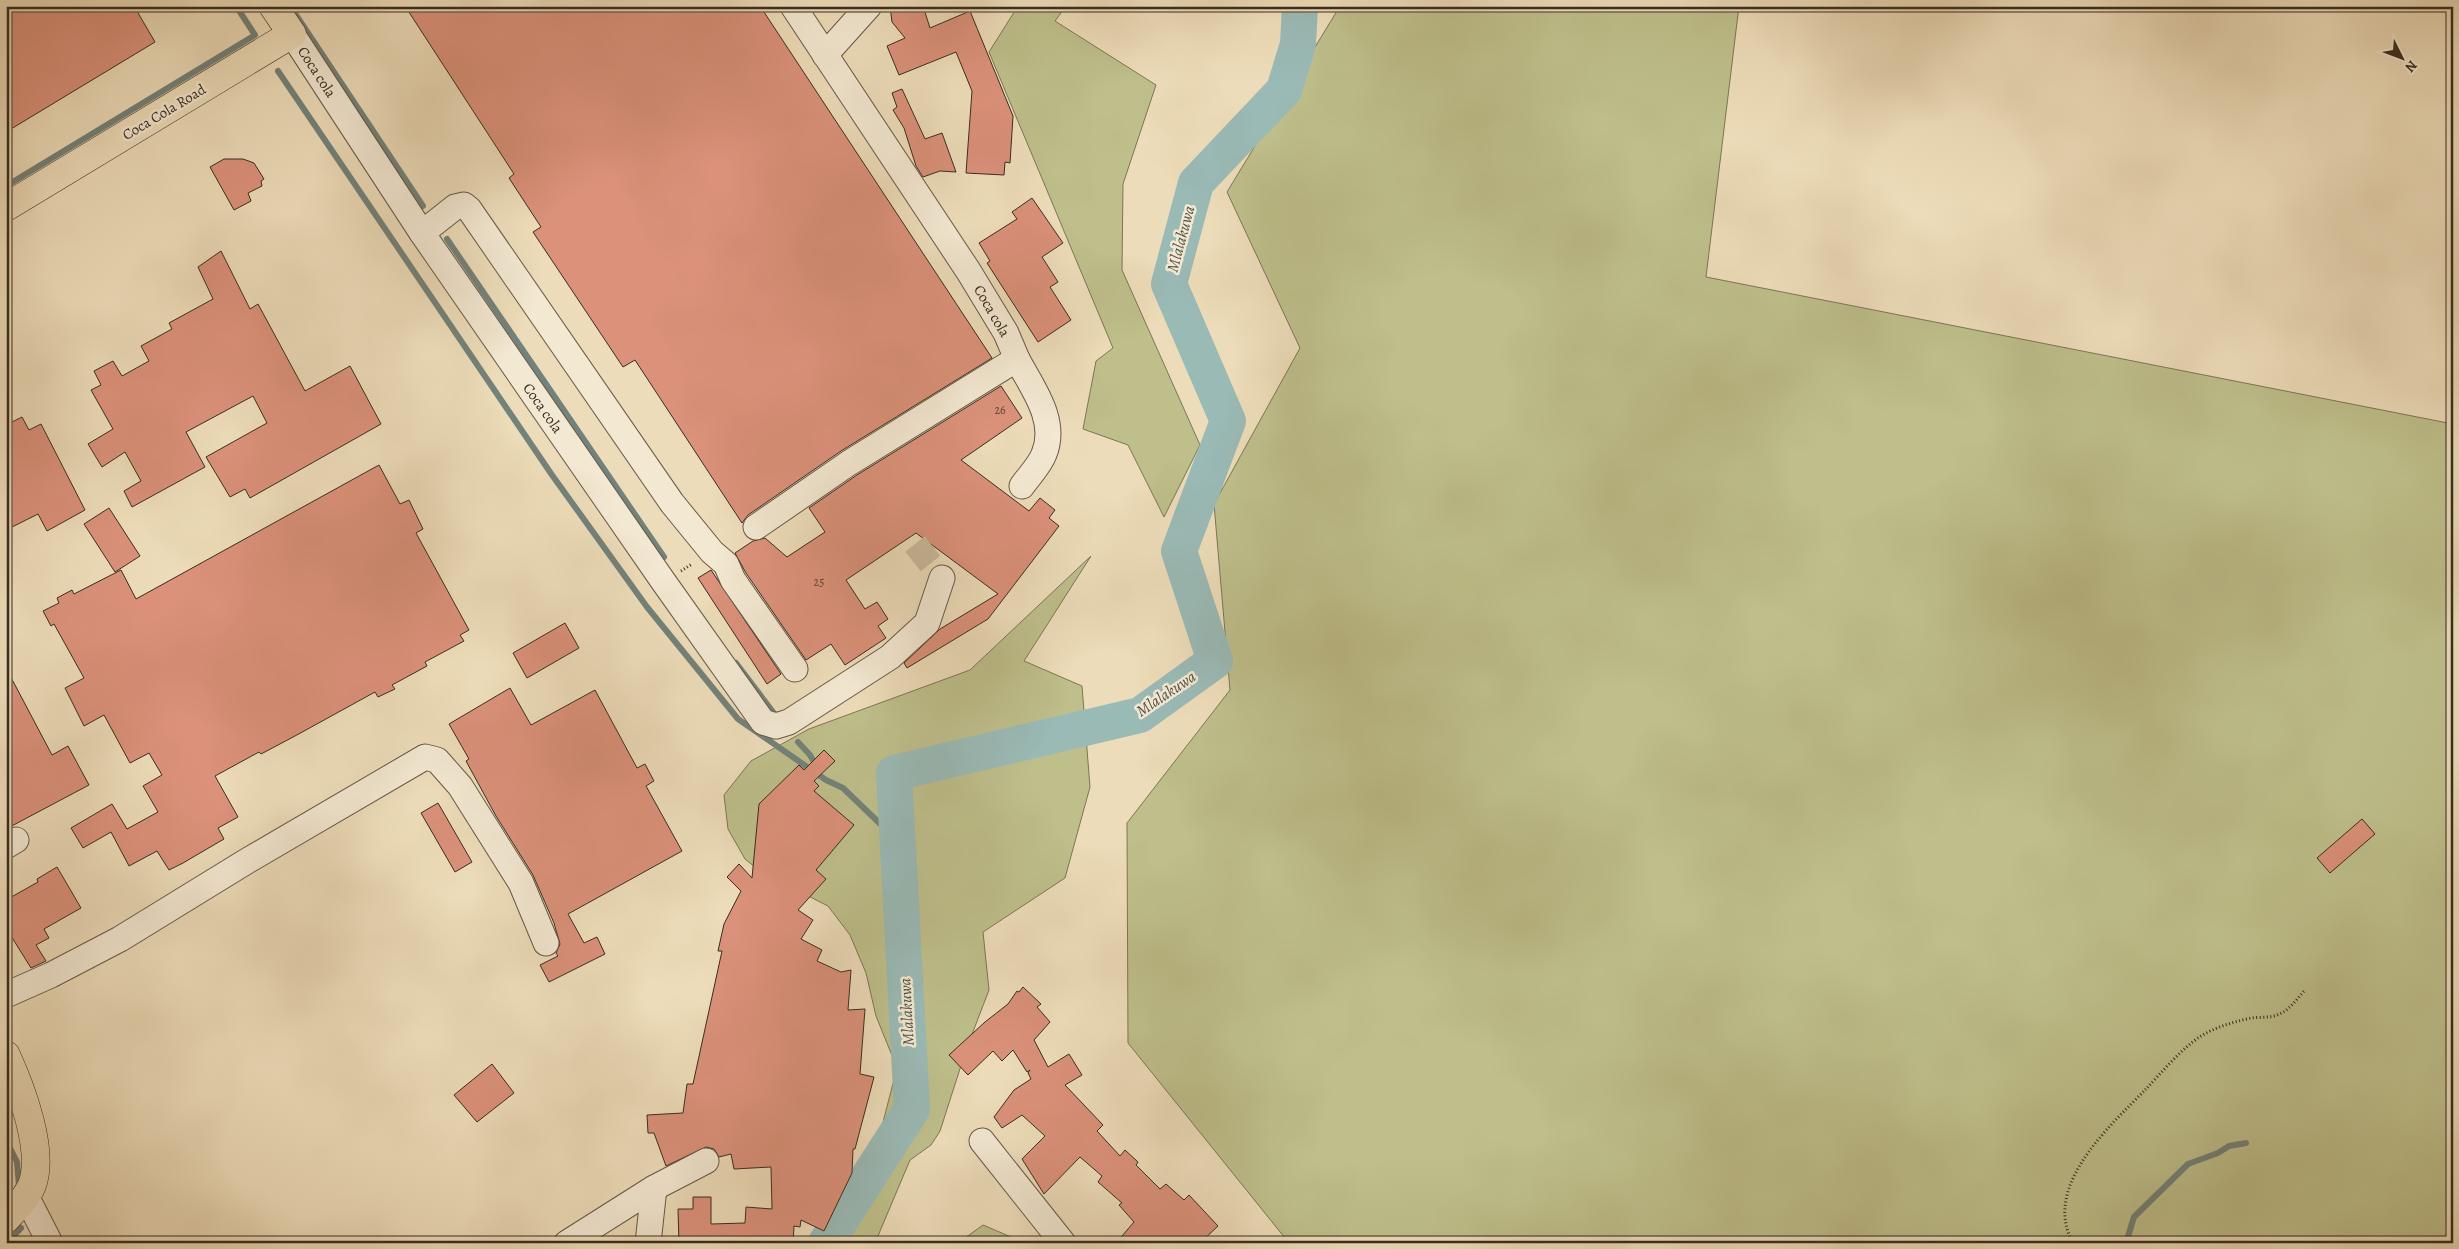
<svg xmlns="http://www.w3.org/2000/svg" width="2459" height="1249" font-family="Alegreya,serif">
	<rect width="100%" height="100%" fill="#eddcb9"/>
	<filter id="stains"><feTurbulence type="fractalNoise" baseFrequency=".004" numOctaves="4"/><feColorMatrix values="0 0 0 0 .2 0 0 0 0 .09 0 0 0 0 .02 0 0 0 .5 -.17"/></filter>
	<radialGradient id="worn" r=".72"><stop offset=".6" stop-color="#630" stop-opacity="0"/><stop offset="1" stop-color="#630" stop-opacity=".3"/></radialGradient>
	<g fill="#bebf8b" stroke="#7b7656">
		<polygon points="1018,6 1066,6 1055,21 1156,85 1123,184 1122,270 1200,445 1164,517 1128,445 1083,429 1096,361 1113,348 989,52"/>
		<polygon points="1340,6 1739,6 1706,277 2453,424 2453,1243 1289,1243 1128,1043 1127,823 1230,690 1214,504 1300,348 1227,192"/>
		<polygon points="1091,556 1024,661 1082,686 1090,787 1065,878 983,932 989,990 966,1050 940,1131 931,1145 910,1160 875,1243 818,1243 839,1217 864,1173 882,1126 897,1068 876,1016 866,973 850,935 828,906 761,872 745,859 728,829 724,795 751,761 809,729 970,670"/>
		<polygon points="983,1225 1025,1243 958,1243"/>
	</g>
	<g fill="none" stroke-linecap="round" stroke-linejoin="round">
		<g stroke="#73827a" stroke-width="6">
			<polyline points="290,6 423,206"/>
			<polyline points="1298,44 1302,6"/>
			<polyline points="278,71 552,475 647,607 738,719 826,780 843,788 898,841"/>
			<polyline points="6,186 255,35 236,6"/>
			<polyline points="447,239 664,557"/>
			<polyline points="736,663 776,716"/>
			<polyline points="798,742 810,755 817,767"/>
			<polyline points="6,1140 17,1162 19,1185 17,1188"/>
			<polyline points="7,1243 21,1228"/>
			<polyline points="2126,1243 2134,1217 2188,1164 2218,1153 2229,1146 2246,1143"/>
		</g>
		<polyline stroke="#9abab6" stroke-width="36" points="826,1243 912,1109 894,773 1140,715 1215,661 1179,551 1228,421 1169,284 1196,183 1284,90 1298,44 1300,6"/>
	</g>
	<g fill="#db917a" stroke="#382d21">
		<polygon points="6,6 134,6 155,42 6,132"/>
		<polygon points="405,6 760,6 992,358 841,451 748,515 742,523 635,360 623,367 533,232 541,227 509,178 514,174"/>
		<polygon points="890,6 923,6 930,28 970,11 1013,116 1010,163 1005,162 1004,175 966,173 972,91 956,52 899,75 887,46 905,38 892,22"/>
		<polygon points="902,89 925,139 942,133 956,172 940,171 923,177 916,166 904,128 893,110 897,107 892,93"/>
		<polygon points="224,159 243,159 254,163 264,179 261,181 262,186 248,193 251,201 234,210 210,167"/>
		<polygon points="1032,198 1063,243 1042,257 1058,282 1050,287 1071,320 1038,342 987,263 990,261 979,243 1017,219 1012,212"/>
		<polygon points="221,251 250,309 258,304 305,391 350,366 381,424 250,498 245,489 230,497 206,457 267,423 253,396 186,432 205,467 132,507 124,491 141,481 125,452 102,467 88,444 113,429 91,390 101,385 94,371 113,361 122,376 149,361 141,346 172,329 169,323 213,299 198,267"/>
		<polygon points="1001,386 1022,418 961,460 1029,511 1040,498 1055,510 1049,518 1059,526 988,619 907,668 904,663 940,629 998,594 916,533 846,580 865,609 877,602 888,619 878,626 886,638 845,665 831,644 806,660 746,573 735,553 753,541 765,538 787,557 825,532 809,508 857,475"/>
		<polygon points="22,417 29,430 41,424 85,510 47,531 38,514 6,530 6,425"/>
		<polygon points="379,465 400,504 409,500 423,529 416,533 469,630 460,635 464,641 425,662 427,666 392,685 395,689 378,697 375,692 295,736 261,754 259,752 215,776 238,817 218,828 224,839 183,863 169,870 157,851 129,866 111,832 83,848 71,828 112,804 127,829 158,812 143,786 162,775 149,753 130,763 104,715 84,726 65,688 84,678 54,624 51,626 43,611 59,603 57,598 72,590 74,594 121,570 136,599"/>
		<polygon points="109,508 140,556 115,572 84,524"/>
		<polygon points="711,570 781,674 767,684 698,578"/>
		<polygon points="565,623 579,648 527,678 513,653"/>
		<polygon points="6,668 52,755 68,746 89,785 6,829"/>
		<polygon points="510,688 531,725 595,690 637,768 645,764 654,781 646,786 682,851 568,914 584,943 597,937 605,954 549,982 540,965 558,956 556,953 560,944 554,923 533,875 496,816 466,761 469,759 449,724"/>
		<polygon points="824,750 835,761 814,781 819,786 814,791 854,825 816,870 826,879 798,910 813,920 801,939 822,950 817,961 841,972 851,970 848,1010 865,1009 860,1074 874,1077 855,1149 853,1149 852,1173 824,1231 801,1220 800,1227 794,1226 793,1243 679,1243 678,1209 693,1209 693,1197 711,1197 711,1224 745,1223 746,1207 772,1209 771,1167 734,1169 731,1154 719,1157 714,1149 706,1147 666,1166 654,1133 648,1133 647,1115 683,1113 687,1084 693,1084 722,951 718,951 724,924 741,891 727,877 739,864 752,878 759,804 799,765 804,770"/>
		<polygon points="438,803 472,862 455,872 421,813"/>
		<polygon points="2362,819 2375,834 2330,873 2317,858"/>
		<polygon points="57,867 81,908 44,929 49,938 36,945 46,961 31,968 6,928 6,900 38,882 37,879"/>
		<polygon points="1023,987 1041,1004 1037,1007 1050,1022 1034,1040 1048,1067 1069,1054 1082,1075 1065,1085 1103,1125 1097,1131 1120,1156 1125,1150 1138,1162 1136,1165 1160,1189 1166,1184 1184,1200 1189,1195 1218,1226 1200,1243 1116,1243 1134,1222 1119,1205 1122,1203 1098,1182 1102,1176 1080,1157 1044,1194 1022,1159 1045,1136 1022,1115 1002,1128 994,1117 1014,1090 1031,1079 1028,1073 1030,1070 1027,1072 1013,1050 1002,1061 993,1051 968,1075 949,1055 985,1022 1008,1004 1017,991 1019,992"/>
		<polygon points="492,1064 514,1093 477,1122 454,1095"/>
	</g>
	<g fill="none" stroke-linecap="round" stroke-linejoin="round">
		<polyline stroke="#c9b99b" stroke-width="25" stroke-dasharray="25 12" stroke-linecap="butt" points="915,544 942,578"/>
		<defs>
			<g id="minor">
				<polyline points="292,34 422,233 663,581 763,722 776,726 789,722 890,657 927,623 942,578"/>
				<polyline points="825,55 869,6"/>
				<polyline points="422,233 455,207 464,205 469,209 672,503 712,552 726,564 733,580 795,669"/>
				<path d="M1017,359C1032,388 1058,420 1044,454C1040,465 1029,476 1022,486"/>
				<polyline points="756,527 849,463 1017,359 1006,333 969,272 793,6"/>
				<polyline points="6,846 16,840"/>
				<polyline points="6,995 51,975 120,939 247,861 425,757 437,760 460,786 521,883 546,943"/>
				<polyline points="982,1141 1063,1243"/>
				<polyline points="26,1196 50,1243"/>
				<polyline points="567,1243 654,1188 706,1161"/>
				<polyline points="648,1243 654,1188"/>
			</g>
			<g id="major">
				<polyline points="6,207 292,34 273,6"/>
				<path d="M6,1055C21,1088 45,1151 32,1185C27,1198 15,1209 6,1219"/>
			</g>
		</defs>
		<use href="#minor" stroke="#655947" stroke-width="27"/>
		<use href="#major" stroke="#382d21" stroke-width="29"/>
		<g stroke="#382d21" stroke-width="3" stroke-dasharray="1 2.5" stroke-linecap="butt">
			<polyline points="681,571 692,564"/>
			<path d="M2073,1243C2041,1186 2111,1125 2146,1089C2161,1073 2182,1048 2201,1036C2216,1027 2233,1022 2251,1018C2259,1017 2269,1018 2277,1015C2289,1011 2297,999 2305,990"/>
		</g>
		<use href="#minor" stroke="#f3e8d2" stroke-width="25"/>
		<use href="#major" stroke="#eddcb9" stroke-width="28"/>
	</g>
	<g text-anchor="middle" dominant-baseline="central" stroke-width="5" stroke-linejoin="round" paint-order="stroke">
		<g font-size="12" fill="#614637">
			<text x="1000" y="410">26</text>
			<text x="819" y="582">25</text>
		</g>
		<g font-size="15" fill="#382d21" stroke="#f3e8d2">
			<text transform="translate(317 72) rotate(57)">Coca cola</text>
			<text transform="translate(164 112) rotate(-31)">Coca Cola Road</text>
			<text transform="translate(992 311) rotate(60)">Coca cola</text>
			<text transform="translate(543 408) rotate(55)">Coca cola</text>
		</g>
		<g font-size="16" font-style="italic" fill="#505046" stroke="#f3e8d2">
			<text transform="translate(1181 239) rotate(-75)">Mlalakuwa</text>
			<text transform="translate(1166 694) rotate(-34)">Mlalakuwa</text>
			<text transform="translate(907 1012) rotate(-93)">Mlalakuwa</text>
		</g>
	</g>
	<rect width="2459" height="1249" fill="none" stroke="#eddcb9" stroke-width="25"/>
	<rect x="8" y="8" width="2444" height="1234" fill="none" stroke="#382d21" stroke-width="2.5"/>
	<rect x="12" y="12" width="2434" height="1224" fill="none" stroke="#382d21"/>
	<g transform="translate(2402 58) rotate(132)" stroke="#f3e8d2" stroke-width="4" paint-order="stroke">
	<path d="M0-4L9 19L0 12L-9 19Z" fill="#382d21"/>
	<text y="-8" font-size="14" font-weight="bold" text-anchor="middle" fill="#382d21">N</text>
	</g>
	<rect width="100%" height="100%" filter="url(#stains)"/>
	<rect width="100%" height="100%" fill="url(#worn)"/>
</svg>
